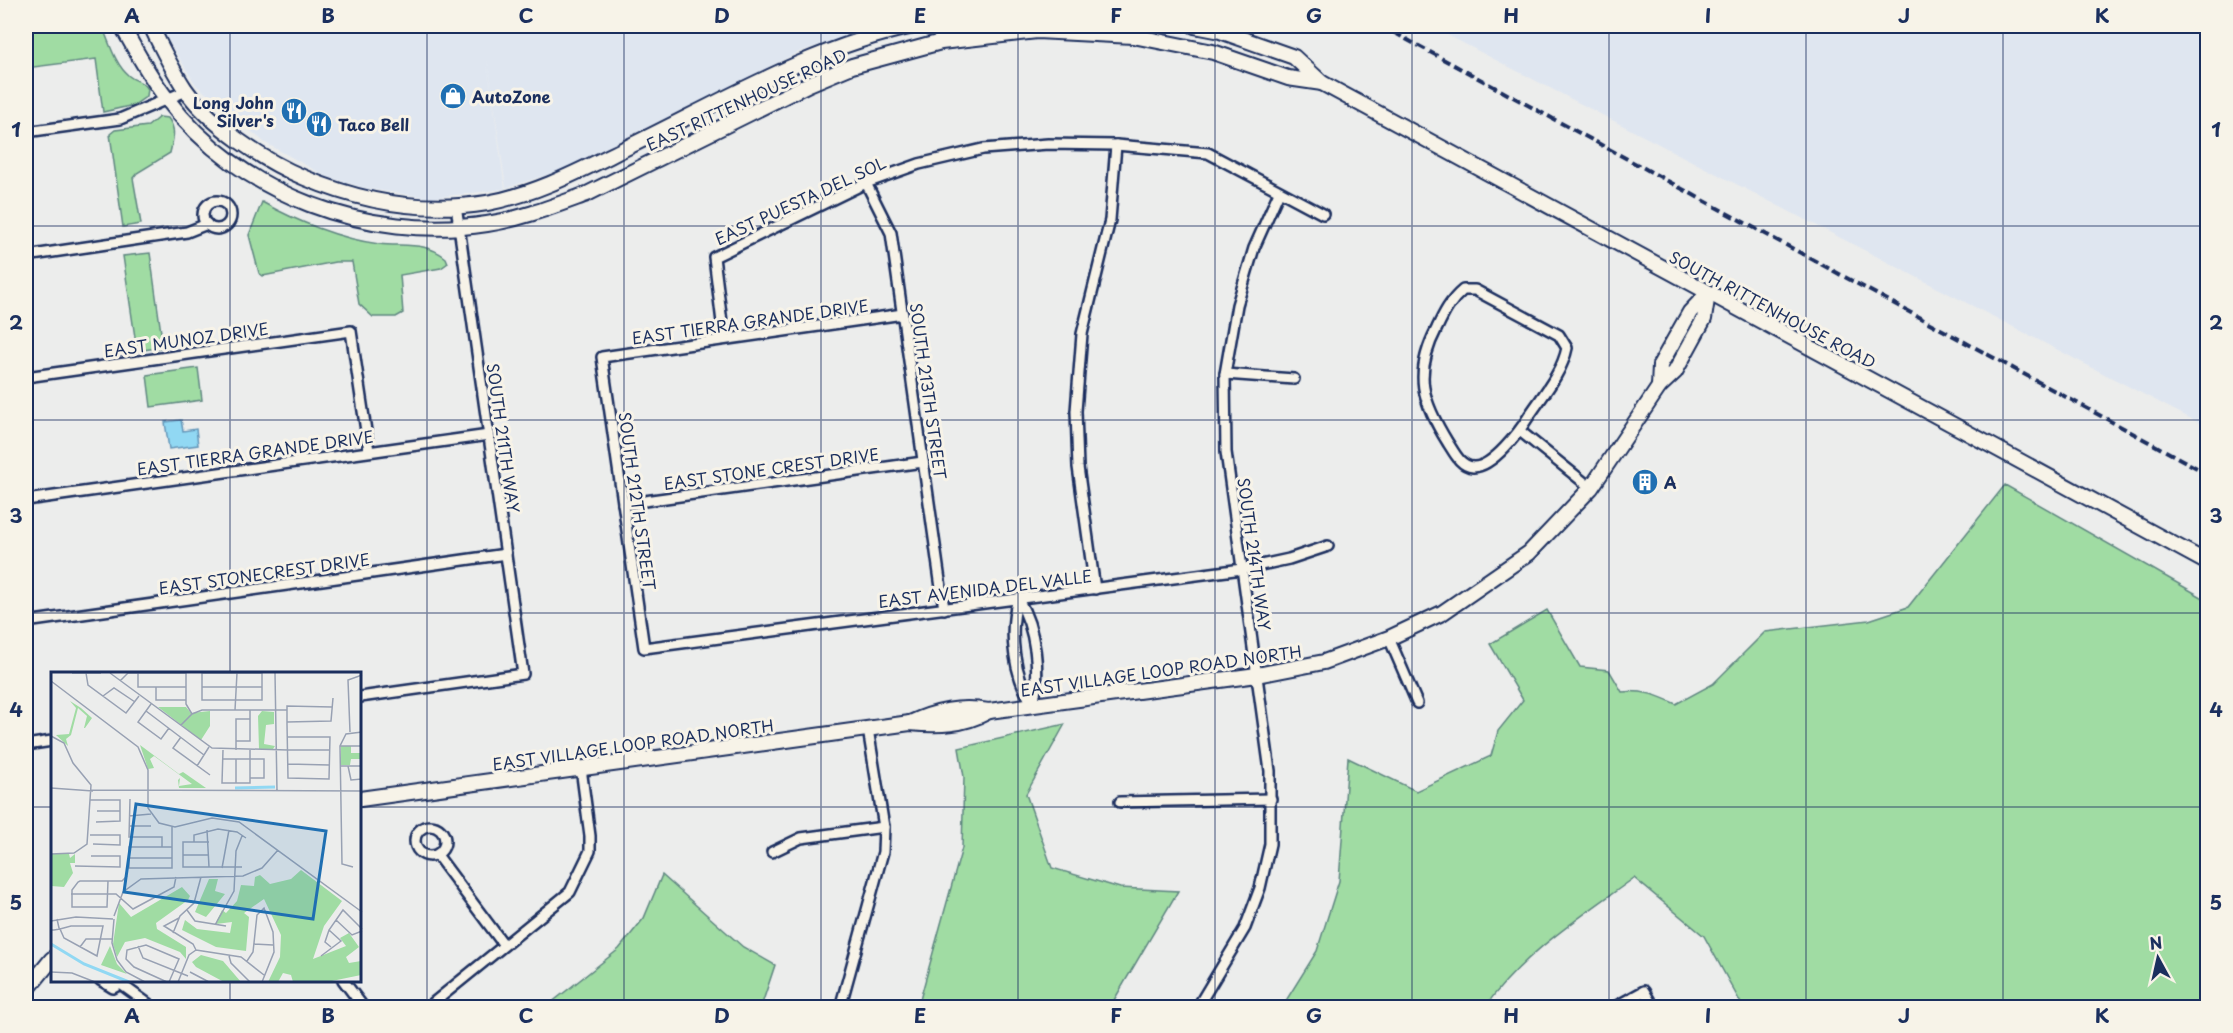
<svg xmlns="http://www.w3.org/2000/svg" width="2233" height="1033" font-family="'Playpen Sans',sans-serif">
	<rect width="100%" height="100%" fill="#ecedec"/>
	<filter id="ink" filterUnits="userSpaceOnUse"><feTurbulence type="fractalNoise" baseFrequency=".0167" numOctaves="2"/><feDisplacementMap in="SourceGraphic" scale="12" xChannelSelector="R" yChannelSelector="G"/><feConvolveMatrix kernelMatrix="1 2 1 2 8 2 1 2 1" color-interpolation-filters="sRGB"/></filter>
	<g filter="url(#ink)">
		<g fill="#dfe6f0">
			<polygon points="159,26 877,26 799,52 559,171 506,188 487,58 505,189 431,198 368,189 327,177 264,142 196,85"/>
			<polygon points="1430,26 2207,26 2207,427"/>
		</g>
		<g fill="#a0dca3" stroke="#5e8680" stroke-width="1.5">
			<path d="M26,26H102C109,41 115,65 129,76C136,82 142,80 148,89L147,96L134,105L103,112L96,59L26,68Z"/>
			<path d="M159,117L168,118C177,130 173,139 170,153L137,173L133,178L141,224L123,227L110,134L115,130L148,126Z"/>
			<path d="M262,202C296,221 340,239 379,244C404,247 425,241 446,258L448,263L441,268L400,275L403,313L396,317H373L359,304L352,262H335L263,276L259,273L249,235Z"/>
			<polygon points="150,253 163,347 137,351 123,256"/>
			<polygon points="198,368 202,400 151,407 147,375"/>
			<path d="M2005,485L2207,600V1007H1743L1704,936L1634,878C1582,916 1522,954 1485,1007H1282L1317,951L1339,881L1348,758L1416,791L1491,756L1498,731L1523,700L1490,644L1547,610L1580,667L1609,670L1622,692C1643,690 1657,695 1676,704L1713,684L1765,632L1869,620L1908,607Z"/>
			<polygon points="1065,724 1026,794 1052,868 1120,888 1178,891 1110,1007 918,1007 962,848 964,777 959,748"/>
			<polygon points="662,875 743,947 775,965 761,1007 546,1007 619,949 644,918"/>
		</g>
		<polygon fill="#91d8f3" stroke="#6294b7" stroke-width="1.5" points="181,420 183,431 196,429 198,445 169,449 165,422"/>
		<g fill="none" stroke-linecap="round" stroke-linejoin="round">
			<defs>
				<g id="street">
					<polyline points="26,132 120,119 186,91"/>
					<polyline points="866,183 891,233 944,609"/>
					<circle cx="217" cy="215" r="14"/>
					<polyline points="26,256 187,232 207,224"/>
					<path d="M1463,290H1475L1559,335L1567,348C1562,373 1543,395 1529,416C1520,431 1492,468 1473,467C1460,466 1454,452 1448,443C1422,401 1413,374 1437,328C1444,313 1450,301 1463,290Z"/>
					<polyline points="903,314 602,357 644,648 1242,569 1289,559 1328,546"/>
					<polyline points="724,339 714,257 866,183 919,164 983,149 1048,144 1116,145 1208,153 1323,214"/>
					<polyline points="1225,374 1294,379"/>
					<polyline points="26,377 351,331 369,451"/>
					<polyline points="1520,431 1591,488"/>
					<polyline points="26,500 489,435"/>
					<polyline points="623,504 923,462"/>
					<polyline points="1095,589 1078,467 1076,411 1082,334 1110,220 1116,145"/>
					<path d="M1018,599C1008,632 1014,677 1033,705"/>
					<path d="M1018,599C1036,629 1041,672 1033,705"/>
					<polyline points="26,622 506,554"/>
					<polyline points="1389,638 1417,703"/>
					<polyline points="360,697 523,674 456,206"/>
					<polyline points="26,745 52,741"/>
					<polyline points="1120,802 1271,799"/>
					<circle cx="430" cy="841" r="15"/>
					<polyline points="772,852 801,838 884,827"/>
					<polyline points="437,855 504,945"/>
					<polyline points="100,980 113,988 126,981"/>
					<polyline points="343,980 364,1008"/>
					<polyline points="122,985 154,1008"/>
					<polyline points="427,1008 570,892 590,851 590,836 581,768"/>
					<polyline points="840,1008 883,852 884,827 868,729"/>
					<polyline points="1197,1008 1245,928 1260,888 1270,844 1270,771 1226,452 1225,374 1237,305 1254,248 1279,192"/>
					<polyline points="1613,1008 1644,991 1654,1008"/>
				</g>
				<g id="secondary">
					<path d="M122,26C136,51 149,76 167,99C239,195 369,242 487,224C521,219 554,206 587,194L809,84L852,66L941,42L1037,31L1133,36L1213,52L1288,78L1322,83"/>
					<path d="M151,26C161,47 172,69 185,89C211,126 264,161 305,178C362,202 425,213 487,203C537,194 581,170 626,148C719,103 812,47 914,26"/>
					<polyline points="1194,26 1220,31 1294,57 1322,83 2208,563"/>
					<polyline points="1659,387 1660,365 1690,312 1708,293"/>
					<path d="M910,723C936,711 960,706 989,711L1257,675L1324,662L1389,638L1442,613L1529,553L1591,488L1659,387L1675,372L1704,319L1708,293"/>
					<path d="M360,799L910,723C939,726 963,725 989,711"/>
					<polyline points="26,991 52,959"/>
				</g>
			</defs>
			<use href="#street" stroke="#1b2f5e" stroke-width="14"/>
			<use href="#secondary" stroke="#1b2f5e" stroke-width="18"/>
			<use href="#street" stroke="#f7f3e8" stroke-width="9"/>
			<use href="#secondary" stroke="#f7f3e8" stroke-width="14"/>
			<polyline stroke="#1b2f5e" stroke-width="4" stroke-dasharray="9 4.5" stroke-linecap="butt" points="1382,26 2208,474"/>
		</g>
	</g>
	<path fill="none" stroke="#1b2f5e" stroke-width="1.5" stroke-opacity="0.55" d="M230,26V673M427,26V1008M624,26V1008M821,26V1008M1018,26V1008M1215,26V1008M1412,26V1008M1609,26V1008M1806,26V1008M2003,26V1008M26,226H2208M26,420H2208M26,613H2208M26,807H52M360,807H2208M230,980V1008"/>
	<defs>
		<symbol id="shop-disc" viewBox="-11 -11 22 22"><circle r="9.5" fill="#1f6fb2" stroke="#f7f3e8"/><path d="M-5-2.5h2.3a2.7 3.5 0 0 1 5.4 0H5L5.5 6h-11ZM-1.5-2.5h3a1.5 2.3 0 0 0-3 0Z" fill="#fff"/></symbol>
		<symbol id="restaurant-disc" viewBox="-11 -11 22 22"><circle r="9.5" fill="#1f6fb2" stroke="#f7f3e8"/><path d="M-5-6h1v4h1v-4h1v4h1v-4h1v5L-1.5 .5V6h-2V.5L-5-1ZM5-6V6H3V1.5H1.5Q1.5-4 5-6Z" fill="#fff"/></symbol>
		<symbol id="building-disc" viewBox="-11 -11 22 22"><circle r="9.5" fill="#1f6fb2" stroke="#f7f3e8"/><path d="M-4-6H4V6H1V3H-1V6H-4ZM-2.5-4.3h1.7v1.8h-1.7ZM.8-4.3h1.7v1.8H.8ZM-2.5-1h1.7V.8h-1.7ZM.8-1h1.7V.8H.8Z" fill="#fff"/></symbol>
	</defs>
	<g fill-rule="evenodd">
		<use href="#shop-disc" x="438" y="81" width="30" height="30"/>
		<use href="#restaurant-disc" x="279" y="96" width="30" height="30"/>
		<use href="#restaurant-disc" x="304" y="109" width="30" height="30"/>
		<use href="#building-disc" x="1630" y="467" width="30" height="30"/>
	</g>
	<g text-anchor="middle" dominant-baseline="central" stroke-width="6" stroke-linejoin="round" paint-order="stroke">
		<g font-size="16" font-weight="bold" fill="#1b2f5e" stroke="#f7f3e8" text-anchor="start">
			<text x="472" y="96">AutoZone</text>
			<text x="274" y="102" text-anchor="end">Long John<tspan x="274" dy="18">Silver's</tspan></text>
			<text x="338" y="124">Taco Bell</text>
			<text x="1664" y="482">A</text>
		</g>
		<g font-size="16" fill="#1b2f5e" stroke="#f7f3e8">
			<text transform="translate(746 99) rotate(-25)">EAST RITTENHOUSE ROAD</text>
			<text transform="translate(800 200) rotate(-25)">EAST PUESTA DEL SOL</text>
			<text transform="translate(1773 309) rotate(28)">SOUTH RITTENHOUSE ROAD</text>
			<text transform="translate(750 321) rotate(-8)">EAST TIERRA GRANDE DRIVE</text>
			<text transform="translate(186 339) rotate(-8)">EAST MUNOZ DRIVE</text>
			<text transform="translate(929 391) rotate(82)">SOUTH 213TH STREET</text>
			<text transform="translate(504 438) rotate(82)">SOUTH 211TH WAY</text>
			<text transform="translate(255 452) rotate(-8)">EAST TIERRA GRANDE DRIVE</text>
			<text transform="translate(771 468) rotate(-8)">EAST STONE CREST DRIVE</text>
			<text transform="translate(638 501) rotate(82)">SOUTH 212TH STREET</text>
			<text transform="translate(1255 554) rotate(82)">SOUTH 214TH WAY</text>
			<text transform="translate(264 573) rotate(-8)">EAST STONECREST DRIVE</text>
			<text transform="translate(985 588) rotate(-7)">EAST AVENIDA DEL VALLE</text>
			<text transform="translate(1161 670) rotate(-8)">EAST VILLAGE LOOP ROAD NORTH</text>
			<text transform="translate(633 744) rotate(-8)">EAST VILLAGE LOOP ROAD NORTH</text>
		</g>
	</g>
	<g transform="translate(51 672)">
		<rect width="310" height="310" fill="#ecedec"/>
		<path d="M19,29L30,36L41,46L34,56H33L36,44L27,36L20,63L15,67L17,74L5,63L18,62L25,36ZM107,35H135L140,41L159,39V54L150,68ZM211,39L223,40V52L215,53L213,72L224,74L222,77H208L207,44ZM89,73L128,102L132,100L155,116H128L127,108L129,106L128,114L141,112L103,84L99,87L103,96L97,97ZM290,74H300V81H310V87H300L299,93H290ZM0,182H18L19,186L24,182V191H19L22,201L13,215L0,214ZM250,198L291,229L273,254L262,287L295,274L289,266L298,261L308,275L295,285L298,291L310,289V303L276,310H242L240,303L232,301L227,310H217L229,285L230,263L213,227L193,241L198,245L195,279L165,275L131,258L134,248L146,257L179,261L181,250L165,252L166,248L171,238L175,241L186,229L190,213L203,214L204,205L209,203L219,212L240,207ZM158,207H167L164,219L174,222L155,245L144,240ZM131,215L139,224L137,228L105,251L106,257L135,275V287L129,280L94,266L74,270L66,285L62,272L68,231L80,245ZM59,274L66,292L76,302L50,293ZM150,283L172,289L190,310H173L145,295L141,290Z" fill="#a0dca3"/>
		<path fill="none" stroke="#91d8f3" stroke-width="3" d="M184,116L224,115M0,272L33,292L78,310"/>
		<path fill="none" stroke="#98a1b3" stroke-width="1.5" d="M21,1H50M35,1L37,13L75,41L88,24M59,1L161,76L237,78M87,1V15H135M151,1H211V28H151ZM224,1L226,119M0,9L87,75L97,98V136L108,151L124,155L161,146L188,150L311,240M69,9L77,1H135V32L141,42M105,15V28H135M151,15H211M52,24L63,16L84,30M100,32L87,50L110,67L118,56M184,38L186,1M95,39L153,83M236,50L280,49L282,26M130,53L141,42L151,38H236M299,60L297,8L311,3M0,64L13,71L22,91L40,113L36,172L23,181L0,182M130,65L122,76L159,103M237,65H279L278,107L237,106L236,52V34L281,35M185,69H199V38M289,74H311M172,78L171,111H199V78M185,78V47H199M237,78H278M172,87H213V106H199M237,92L278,93M146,94L158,75M289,94H311M297,94L300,108L311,107M185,111V87M0,116L42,119M39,118L311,119M79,127L78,165H111V175M39,128H69V149L45,150M46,139H69M78,144L100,142M78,154H100M121,155V196H78V175H121M156,158L158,195M39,163H69V173L42,172M143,170V163L167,157L186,160L195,166M158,170H132V195H191M132,183H157M78,186H121M24,194L69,195V184H40M302,195L291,192L289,74L295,62L311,60M171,196L178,158M57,209L56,235H21V218L27,210L29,209H71L76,204M20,222H65L82,237L123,215L125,205M136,238L144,249L175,254M63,244L72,220L90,207L192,204L211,196L227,178M128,246L113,254L142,272L145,278M63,247L61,271L66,288L75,300L94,310M285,248L301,263L311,259M0,249L25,245L62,247M164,253L183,219L185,179L191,164M0,258H3L9,257L20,254H52L46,284L13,266L9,257L8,256L6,247M122,261L129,244L143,231L150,205M203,272L222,273M87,274L92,286L137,304M29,275L35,267H61M280,275L274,270L278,258L292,238L311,257M145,278L190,285L213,303M178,284L180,291L199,310M270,284L290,269L278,258M196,289L202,280L206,243L213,236L222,260L223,280L211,310M0,300L21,301L44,310M139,300L158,310M116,310L83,295L75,287L76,278L95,273L128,287L118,310M127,310L138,283L145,278"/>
		<path fill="#1f6fb2" fill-opacity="0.15" stroke="#1f6fb2" stroke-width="3" d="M85,132L275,159L262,247L73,220Z"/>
		<rect width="310" height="310" fill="none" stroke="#1b2f5e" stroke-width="3"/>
	</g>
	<rect width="2233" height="1033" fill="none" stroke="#f7f3e8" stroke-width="66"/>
	<g transform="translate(2158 958) rotate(352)" stroke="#f7f3e8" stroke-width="4.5" paint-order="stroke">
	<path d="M0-4.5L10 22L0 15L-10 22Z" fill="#1b2f5e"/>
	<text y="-9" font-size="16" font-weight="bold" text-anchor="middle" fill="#1b2f5e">N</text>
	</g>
	<rect x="33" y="33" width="2167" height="967" fill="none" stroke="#1b2f5e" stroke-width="2"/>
	<g font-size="20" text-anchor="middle" font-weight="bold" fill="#1b2f5e">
		<text x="132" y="23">A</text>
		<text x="328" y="23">B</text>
		<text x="526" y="23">C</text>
		<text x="722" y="23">D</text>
		<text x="920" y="23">E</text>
		<text x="1116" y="23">F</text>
		<text x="1314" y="23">G</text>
		<text x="1511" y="23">H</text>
		<text x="1708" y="23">I</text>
		<text x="1904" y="23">J</text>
		<text x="2102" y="23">K</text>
		<text x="16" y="137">1</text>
		<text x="2216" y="137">1</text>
		<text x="16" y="330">2</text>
		<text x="2216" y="330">2</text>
		<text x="16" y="523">3</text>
		<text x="2216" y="523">3</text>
		<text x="16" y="717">4</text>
		<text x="2216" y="717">4</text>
		<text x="16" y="910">5</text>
		<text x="2216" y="910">5</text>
		<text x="132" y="1023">A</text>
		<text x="328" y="1023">B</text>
		<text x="526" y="1023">C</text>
		<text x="722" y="1023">D</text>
		<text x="920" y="1023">E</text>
		<text x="1116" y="1023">F</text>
		<text x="1314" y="1023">G</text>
		<text x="1511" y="1023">H</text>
		<text x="1708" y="1023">I</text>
		<text x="1904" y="1023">J</text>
		<text x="2102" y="1023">K</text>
	</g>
</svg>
